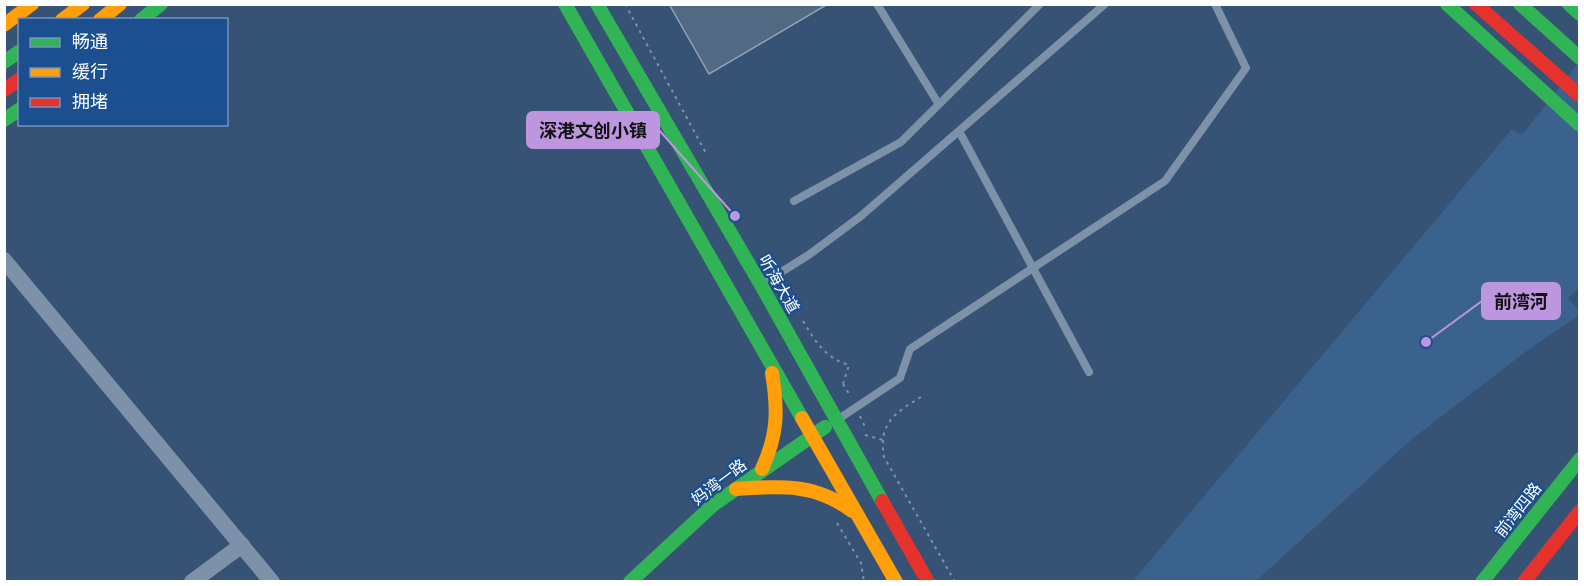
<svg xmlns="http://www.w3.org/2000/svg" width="1584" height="586" font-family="Figtree,'Noto Sans SC',sans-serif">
	<rect width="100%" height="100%" fill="#365274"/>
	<polygon fill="#3b618d" points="1579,62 1579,288 1568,298 1579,311 1579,315 1528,350 1412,439 1256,581 1132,582 1512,129 1522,135"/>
	<polygon fill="#526984" stroke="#92a2b6" stroke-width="1.5" points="669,4 828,4 709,74"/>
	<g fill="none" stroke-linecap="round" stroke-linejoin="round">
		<g stroke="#7d92a8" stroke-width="2" stroke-dasharray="3 4.5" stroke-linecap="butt">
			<polyline points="625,4 707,155"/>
			<path d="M803,321C815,341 825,358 849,365L843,384"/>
			<polyline points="843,384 851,397"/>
			<path d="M921,397C895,413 878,423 884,457L955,582"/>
			<polyline points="860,416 865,427 864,430"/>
			<polyline points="865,435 883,440"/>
			<polyline points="837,523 861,563 864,582"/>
		</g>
		<g stroke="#7d92a8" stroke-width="8">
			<polyline points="877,4 938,103"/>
			<polyline points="959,131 1089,372"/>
			<polyline points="794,201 901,142 1040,4"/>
			<polyline points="762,284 810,254 861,216 1105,4"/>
			<polyline points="837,420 900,378 910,349 1165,181 1246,68 1215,4"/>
		</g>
		<g stroke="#7d92a8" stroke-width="16">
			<polyline points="4,260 272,582"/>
			<polyline points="192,582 242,545"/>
		</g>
		<g stroke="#30b455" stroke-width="14">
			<polyline points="565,4 802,418"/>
			<polyline points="597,4 761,285 882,501"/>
			<polyline points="1447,4 1580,125"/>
			<polyline points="1520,4 1580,58"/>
			<polyline points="1569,4 1580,14"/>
			<polyline points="141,20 161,4"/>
			<polyline points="4,62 20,51"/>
			<polyline points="4,120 20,109"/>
			<polyline points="630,582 713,505 825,427"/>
			<polyline points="1482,582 1580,459"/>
		</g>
		<g stroke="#ff9f0a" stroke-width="14">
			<polyline points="62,20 83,4"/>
			<polyline points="100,20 120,4"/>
			<polyline points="4,25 32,4"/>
			<polyline points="802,418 896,582"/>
			<path d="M762,469C778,434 778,410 772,373"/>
			<path d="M736,489C780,486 815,483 852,511"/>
		</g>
		<g stroke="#e5322d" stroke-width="14">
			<polyline points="1476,4 1580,96"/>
			<polyline points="4,90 20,79"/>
			<polyline points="882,501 928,582"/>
			<polyline points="1524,582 1580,511"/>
		</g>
	</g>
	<g text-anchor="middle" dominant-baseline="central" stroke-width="5" stroke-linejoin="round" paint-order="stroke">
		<g font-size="16" fill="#fff" stroke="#1b4f8f">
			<text transform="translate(779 284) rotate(60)">听海大道</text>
			<text transform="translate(719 482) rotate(-37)">妈湾一路</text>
			<text transform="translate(1518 510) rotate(-52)">前湾四路</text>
		</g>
	</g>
	<path fill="none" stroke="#bd96df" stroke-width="2" d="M735 216L659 130M1426 342L1482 301"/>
	<g fill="#bd96df" stroke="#1b4f8f" stroke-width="2">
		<circle cx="735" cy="216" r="6"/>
		<circle cx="1426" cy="342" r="6"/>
	</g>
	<g fill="#bd96df" stroke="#bd96df" stroke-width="2">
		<rect x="527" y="112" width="132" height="36" rx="6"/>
		<rect x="1482" y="283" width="78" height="36" rx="6"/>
	</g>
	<g font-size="18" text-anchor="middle" font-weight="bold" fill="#111">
		<text x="593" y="137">深港文创小镇</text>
		<text x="1521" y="308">前湾河</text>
	</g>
	<rect width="1584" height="586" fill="none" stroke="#ffffff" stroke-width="12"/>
	<rect x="18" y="18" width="210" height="108" fill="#1b4f8f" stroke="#7695bc" stroke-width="1.5"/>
	<rect x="30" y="38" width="30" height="9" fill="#30b455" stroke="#7695bc" stroke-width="1.5"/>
	<text x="72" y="48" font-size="18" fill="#ffffff">畅通</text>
	<rect x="30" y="68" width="30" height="9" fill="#ff9f0a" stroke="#7695bc" stroke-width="1.5"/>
	<text x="72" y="78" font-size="18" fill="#ffffff">缓行</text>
	<rect x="30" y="98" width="30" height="9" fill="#e5322d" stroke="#7695bc" stroke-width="1.5"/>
	<text x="72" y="108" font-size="18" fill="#ffffff">拥堵</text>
</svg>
